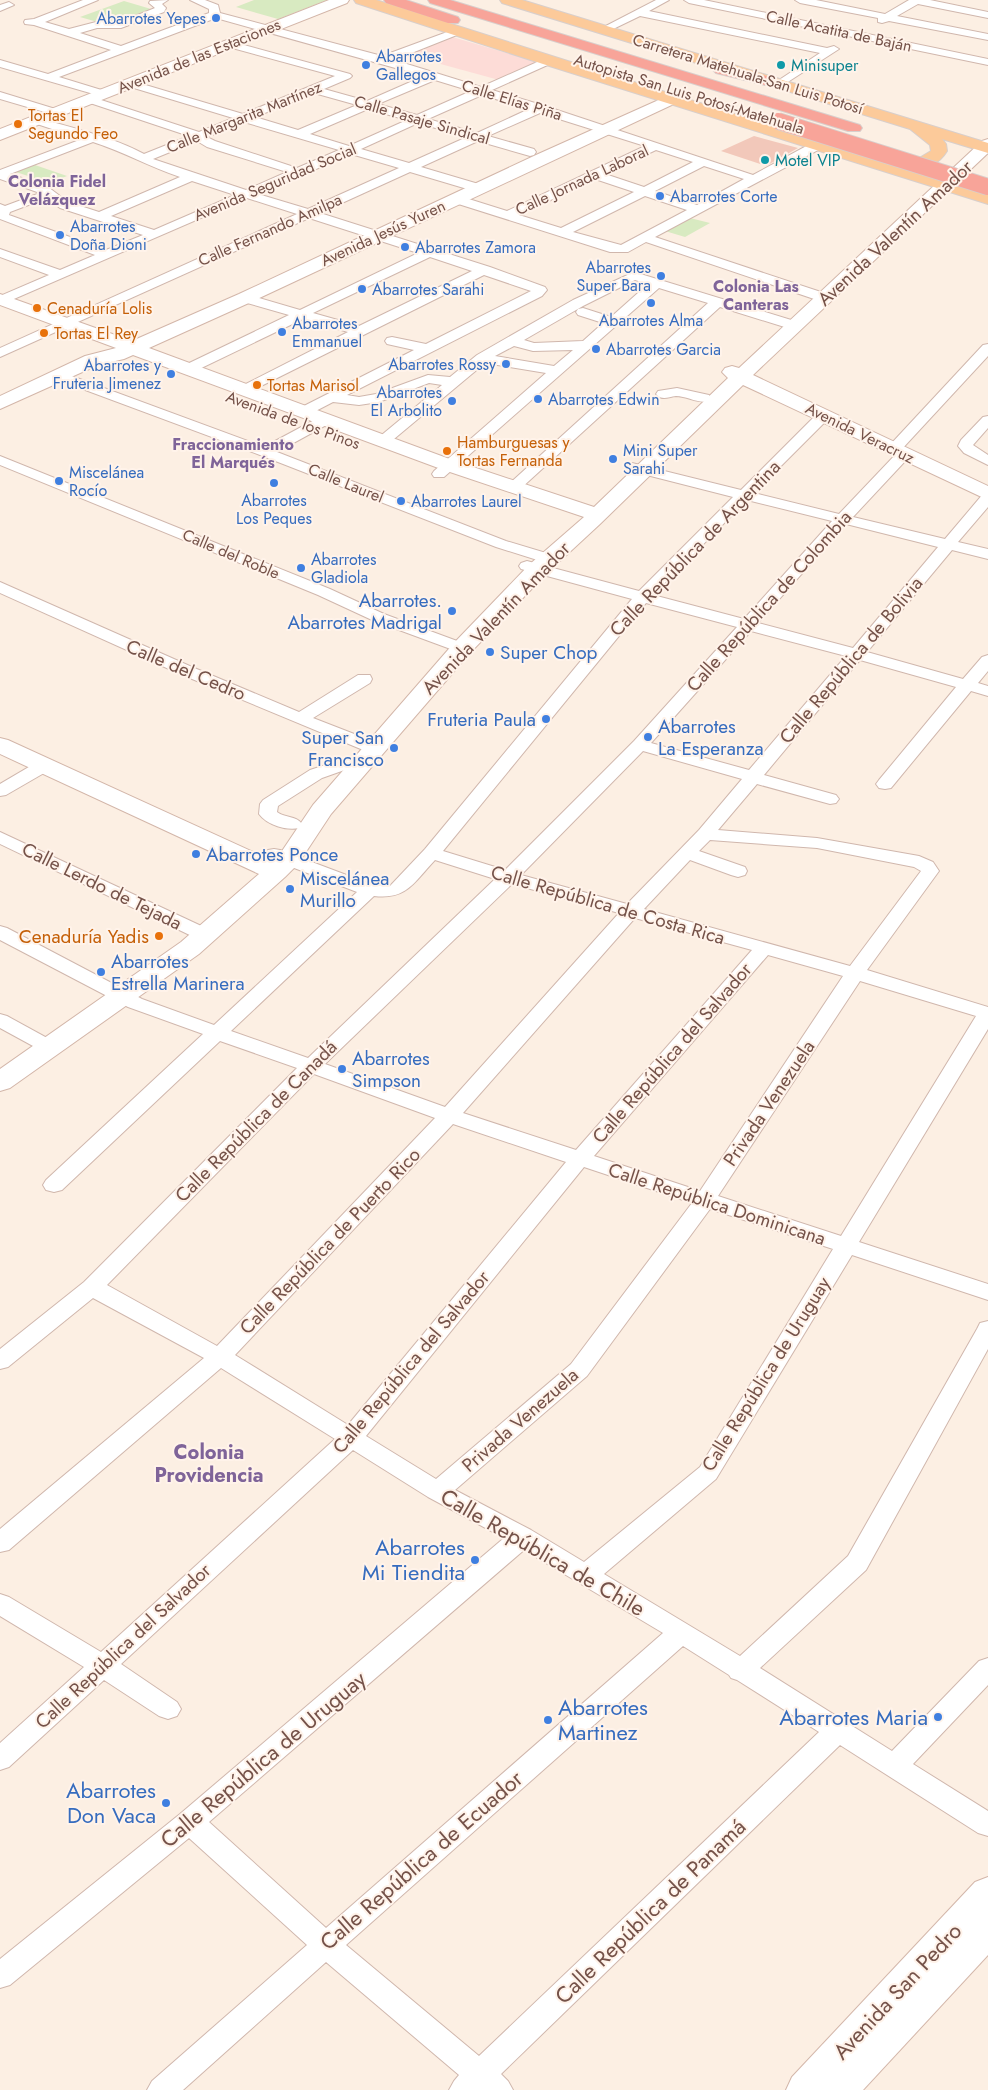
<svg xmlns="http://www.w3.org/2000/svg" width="988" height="2090" font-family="Jost,sans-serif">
	<rect width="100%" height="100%" fill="#fcefe3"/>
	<polygon fill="#fddcd7" points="449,36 540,63 499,80 404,54"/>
	<g fill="#d8eac1">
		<polygon points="254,0 327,0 278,19 236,7"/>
		<polygon points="124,1 151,9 108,25 80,17"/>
		<polygon points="35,165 67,176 49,183 16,172"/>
		<polygon points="690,218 710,223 685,237 665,231"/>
	</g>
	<polygon fill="#f2c8ba" points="754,136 798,148 766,166 721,151"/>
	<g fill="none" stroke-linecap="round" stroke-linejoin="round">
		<defs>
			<g id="street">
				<path d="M83,0H98L45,22L69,29L96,22H120L155,8L149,3L150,1L168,0L162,4L166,8L164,12L121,28H97L80,33L121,46L209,13V9L190,0H205L218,5L220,13L382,56L458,28L462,29L463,31L462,33L394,60L481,87L544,59H552L554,61L552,63L492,90L545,106L753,175L812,143H820L822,146L820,149L655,237L830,295L832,298L825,302L820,301L646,242L628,252H610L452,202L450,199L452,196L456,195L507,211L645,146L540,113L488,136L534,149L536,152L534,155L530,156L478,141L421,167L482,185L484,188L482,191H474L410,172L320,213L490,267L545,287L547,290L542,296L347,395L359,397L376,394L428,375L450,377L477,355L573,300L634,272L801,323L803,326L801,329H791L720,307L519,490H509L507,487L509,484L708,303L659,288L444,477H434L432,474L434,471L546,373L485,363L388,444H378L376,441L378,438L442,385L429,383L379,402L359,405L333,402L308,415H298L296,412L298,409L414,350L387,344L385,341L387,338L392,337L426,344L531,291L484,275L245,394L238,390L240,387L348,332L303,319L193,372H183L181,369L183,366L289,315L240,301L238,298L240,295L245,294L300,310L418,253L309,218L0,357V348L297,214L247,198L0,305V296L49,275L0,257V249L60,270L95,255L0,219V204L5,206L40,193L0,179V170L82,139L34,123L32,121L34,119H42C76,129 113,137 144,154L189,136L87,102L85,100L87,98H95L199,132L233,118L124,85L122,83L124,81H132L243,114L335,76L225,46L224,44L229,41L350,74L352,76L350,78L324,89L367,101L424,76L216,18L59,77L108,92L110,94L108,96L104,97L0,67V60L48,74L111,50L34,25L25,24L24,22L25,20L34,19ZM435,80L471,91L417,115L378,104ZM314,93L357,105L298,130L255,117ZM482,95L529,109L477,133L428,119ZM368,109L407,120L349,146L310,134ZM244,122L339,150L297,168L215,141L207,137ZM418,123L467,137L409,163L361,149ZM197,141L207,147L287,172L246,190L153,159ZM93,142C124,152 150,167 180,177L99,212L68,202L48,187L10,174ZM656,150L693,162L644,187L605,174ZM351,154L399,168L308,209L258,194ZM704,166L744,179L697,205L655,191ZM595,179L634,192L561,228L519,215ZM192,181L235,195L154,230L111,216ZM645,196L687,210L621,245L573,232ZM47,198L60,208L143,235L106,250L9,215L10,212ZM430,257L472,271L359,326L313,313ZM635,280L648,284L611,317L583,308L578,309L576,312L578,315L603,323L583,341L534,343L524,340L583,306ZM514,346L533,351L573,350L554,366L495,356Z"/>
				<polygon points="656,0 669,0 649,11 827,48 834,46 839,49 780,87 774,84 776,82 820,53 640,16 609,31 601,31 600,29"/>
				<polygon points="684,0 704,0 988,59 988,65 689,3"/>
				<polygon points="795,0 816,0 885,14 909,0 930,0 988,12 988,18 918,4 897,16 988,34 988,40 889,21 882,23 878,22 878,18 800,3"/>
				<polygon points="9,2 14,5 0,11 0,5"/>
				<polygon points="0,92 62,111 64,113 58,116 0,99"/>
				<path d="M988,344V356L901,450L909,451L911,454L909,457L853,517L945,539L983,494L988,492V507L958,542L988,549V559L952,550L867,652L963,679L982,657L988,655V671L978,683L988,686V696L971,691L891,788L885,789L879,788L876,784L879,780L956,687L860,660L764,775L836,795L839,799L836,803L830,804L757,784L718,830L817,838L919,856L933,862L939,871L867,970L988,1007V1029L859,1242L988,1284V1300L852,1255L716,1479L604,1574L740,1656L848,1556L977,1329L980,1323L988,1321V1349L866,1570L760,1668L892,1751L979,1661L988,1658V1685L913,1764L988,1811V1836L978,1833L840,1745L501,2074L508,2081L513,2090H449L454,2081L459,2075L326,1962L183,2090H147L152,2081L307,1945L189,1838L10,1985L0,1988V1959L180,1814L504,1538L428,1497L353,1450L121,1664L177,1702L181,1709L177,1716L168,1719L159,1716L104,1680L9,1767L0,1770V1743L84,1667L0,1616V1594L9,1597L101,1652L335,1439L221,1368L9,1550L0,1552V1529L204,1358L93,1298L8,1367L0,1369V1349L84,1282L297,1068L220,1041L62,1190L54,1192L46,1190L43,1185L46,1180L203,1034L128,1007L0,940V926L7,928L142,999L214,1025L357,892L268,858L265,854L268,850L274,849L280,850L373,885L390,886L425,849L632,599L521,569L519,566L521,563L527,561L639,591L733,497L627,470L625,467L627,464L632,463L741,490L819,412H829L831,415L829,418L754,493L839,514L897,453L889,452L887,449L889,446L983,345ZM747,500L832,521L744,619L653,595ZM846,524L938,547L853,648L758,623ZM646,603L737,627L634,741L505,870L443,851ZM751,631L846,656L749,770L651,743ZM643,751L742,779L699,830L627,904L521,875ZM710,840L817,848L914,867L921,871L850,966L644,909L690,860L731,875L738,877L745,875L747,871L745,867L699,851ZM435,860L495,879L308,1058L231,1031L374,896C407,900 414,882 435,860ZM512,884L619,913L445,1107L325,1064ZM635,918L752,950L576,1150L463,1113ZM768,955L843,976L700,1191L594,1156ZM860,981L976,1016L841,1236L718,1196ZM314,1074L435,1118L217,1346L107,1285ZM453,1124L566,1162L348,1425L235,1355ZM584,1167L692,1203L571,1364L436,1479L366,1436ZM710,1209L833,1249L700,1467L584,1562L531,1530L455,1490L587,1376ZM524,1550L663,1633L326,1928L209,1822ZM683,1646L729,1675L731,1678L737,1680L819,1732L479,2056L346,1945Z"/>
				<polygon points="58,371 264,447 320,417 330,417 332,420 330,423 277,452 506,541 556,556 558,559 556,562 550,564 496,547 260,455 53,378 51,375"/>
				<path d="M677,388L709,395L711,398L709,401C698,404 687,396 676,396C668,397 662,401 656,394L658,391Z"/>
				<polygon points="988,416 988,428 973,445 988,455 988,465 964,453 958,446 961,440 983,417"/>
				<polygon points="0,456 330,589 384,614 468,645 470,648 468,651 456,651 372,620 318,595 0,465"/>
				<polygon points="0,582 192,667 299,712 358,675 370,675 372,679 370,683 313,718 380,744 383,748 380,752 374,753 368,752 180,674 0,593"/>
				<path d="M347,758L353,759L356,763L353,767L322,778L278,806L277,812C285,818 297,816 302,824L299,828C287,831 267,825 259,814L260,804L263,800L310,770Z"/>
				<polygon points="45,760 51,761 54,765 51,769 6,795 0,796 0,784 39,761"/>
				<polygon points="0,832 212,931 214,935 212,939 205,941 198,939 0,844"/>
				<polygon points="0,1014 7,1016 58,1044 61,1048 58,1052 51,1054 44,1052 0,1028"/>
			</g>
			<g id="secondary">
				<polygon points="329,0 349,0 347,3 0,140 0,129"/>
				<polygon points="672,94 678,96 680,99 678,102 251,302 149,348 455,461 594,507 728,378 722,372 725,368 732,366 739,368 982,141 988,139 988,153 753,375 988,486 988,500 743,385 600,524 546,574 470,653 331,814 298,864 285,877 199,954 10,1088 0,1091 0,1069 181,942 259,874 0,754 0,738 8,740 273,861 280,854 313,805 454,643 530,564 584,517 441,469 133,355 124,359 98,365 0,409 0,396 85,356 116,348 0,305 0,294 132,341 239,294 536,155"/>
				<polygon points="988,1877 988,1955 863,2090 786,2090 792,2077 975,1882"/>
			</g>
			<path id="primary" d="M354,0H376L889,163L916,160L931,151L930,145L910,129L502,3L500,0H522L988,143V153L942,139L946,144L947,151C939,164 928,168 913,170L988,194V204L543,64L356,3Z"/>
			<g id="highway">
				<polygon points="384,0 406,0 458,17 460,20 458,23 448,23 386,3"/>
				<polygon points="428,0 450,0 860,125 862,128 860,131 848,131 430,3"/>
				<polygon points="721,65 770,77 773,80 770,83 765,85 716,73 713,70 716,67"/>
			</g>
		</defs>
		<use href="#street" stroke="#d0b7ad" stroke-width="2"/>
		<use href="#secondary" stroke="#d3b6a9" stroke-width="2"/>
		<use href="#primary" stroke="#d8cfcc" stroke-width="2"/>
		<use href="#highway" stroke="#d8cfcc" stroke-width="2"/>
		<use href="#street" fill="#fff" fill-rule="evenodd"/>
		<use href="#secondary" fill="#fff" fill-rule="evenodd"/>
		<use href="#primary" fill="#fcca9a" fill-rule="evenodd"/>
		<use href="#highway" fill="#f8a499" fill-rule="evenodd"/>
		<defs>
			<polyline id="highway-bridge" points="778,121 988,187"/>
		</defs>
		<use href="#highway-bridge" stroke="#d8cfcc" stroke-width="18" stroke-linecap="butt"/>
		<use href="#highway-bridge" stroke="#f8a499" stroke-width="16"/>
	</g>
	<g fill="#3f7fe0" stroke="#fff3ea" stroke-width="2">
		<circle cx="216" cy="18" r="5"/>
		<circle cx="366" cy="65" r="5"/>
		<circle cx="660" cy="196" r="5"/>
		<circle cx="60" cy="235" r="5"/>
		<circle cx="405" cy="247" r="5"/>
		<circle cx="661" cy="276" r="5"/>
		<circle cx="362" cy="289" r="5"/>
		<circle cx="651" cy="303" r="5"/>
		<circle cx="282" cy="332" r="5"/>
		<circle cx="596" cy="349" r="5"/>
		<circle cx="506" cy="364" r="5"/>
		<circle cx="171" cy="374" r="5"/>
		<circle cx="538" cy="399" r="5"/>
		<circle cx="452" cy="401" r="5"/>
		<circle cx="613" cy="459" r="5"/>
		<circle cx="59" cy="481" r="5"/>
		<circle cx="274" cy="483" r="5"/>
		<circle cx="401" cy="501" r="5"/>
		<circle cx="301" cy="568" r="5"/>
		<circle cx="452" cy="611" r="5"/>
		<circle cx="490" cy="652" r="5"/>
		<circle cx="546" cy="719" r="5"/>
		<circle cx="648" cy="737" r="5"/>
		<circle cx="394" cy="748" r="5"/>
		<circle cx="196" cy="854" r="5"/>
		<circle cx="290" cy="889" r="5"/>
		<circle cx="101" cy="972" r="5"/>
		<circle cx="342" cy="1069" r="5"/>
		<circle cx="475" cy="1560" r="5"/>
		<circle cx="938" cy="1717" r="5"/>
		<circle cx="548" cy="1720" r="5"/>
		<circle cx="166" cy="1803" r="5"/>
	</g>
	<g fill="#0f9aa8" stroke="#fff3ea" stroke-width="2">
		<circle cx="781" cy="65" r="5"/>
		<circle cx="765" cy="160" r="5"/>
	</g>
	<g fill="#e8710a" stroke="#fff3ea" stroke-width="2">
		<circle cx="18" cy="124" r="5"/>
		<circle cx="37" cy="308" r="5"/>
		<circle cx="44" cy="333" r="5"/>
		<circle cx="257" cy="385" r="5"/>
		<circle cx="447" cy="451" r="5"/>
		<circle cx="159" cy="936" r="5"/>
	</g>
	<g text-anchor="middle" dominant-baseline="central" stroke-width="4" stroke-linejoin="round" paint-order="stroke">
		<g font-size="16" fill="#366cbe" stroke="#fff3ea" text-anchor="start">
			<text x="206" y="18" text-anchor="end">Abarrotes Yepes</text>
			<text x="376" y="56">Abarrotes<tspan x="376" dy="18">Gallegos</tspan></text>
			<text x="670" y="196">Abarrotes Corte</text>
			<text x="70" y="226">Abarrotes<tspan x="70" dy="18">Doña Dioni</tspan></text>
			<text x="415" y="247">Abarrotes Zamora</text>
			<text x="651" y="267" text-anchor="end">Abarrotes<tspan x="651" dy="18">Super Bara</tspan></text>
			<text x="372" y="289">Abarrotes Sarahi</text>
			<text x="651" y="320" text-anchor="middle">Abarrotes Alma</text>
			<text x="292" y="323">Abarrotes<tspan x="292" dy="18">Emmanuel</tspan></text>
			<text x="606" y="349">Abarrotes Garcia</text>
			<text x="496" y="364" text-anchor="end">Abarrotes Rossy</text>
			<text x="161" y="365" text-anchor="end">Abarrotes y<tspan x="161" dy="18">Fruteria Jimenez</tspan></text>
			<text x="442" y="392" text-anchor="end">Abarrotes<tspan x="442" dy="18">El Arbolito</tspan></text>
			<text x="548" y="399">Abarrotes Edwin</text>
			<text x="623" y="450">Mini Super<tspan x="623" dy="18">Sarahi</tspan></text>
			<text x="69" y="472">Miscelánea<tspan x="69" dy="18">Rocío</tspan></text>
			<text x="274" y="500" text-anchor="middle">Abarrotes<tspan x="274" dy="18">Los Peques</tspan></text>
			<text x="411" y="501">Abarrotes Laurel</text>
			<text x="311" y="559">Abarrotes<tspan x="311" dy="18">Gladiola</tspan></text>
		</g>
		<g font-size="16" fill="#755249" stroke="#fff3ea">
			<text transform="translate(839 31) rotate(12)">Calle Acatita de Baján</text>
			<text transform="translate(199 56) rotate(-22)">Avenida de las Estaciones</text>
			<text transform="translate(748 74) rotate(17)">Carretera Matehuala-San Luis Potosí</text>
			<text transform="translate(689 94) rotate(17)">Autopista San Luis Potosí-Matehuala</text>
			<text transform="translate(512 100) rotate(17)">Calle Elías Piña</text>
			<text transform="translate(244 117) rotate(-22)">Calle Margarita Martínez</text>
			<text transform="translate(422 120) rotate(16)">Calle Pasaje Sindical</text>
			<text transform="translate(582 180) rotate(-25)">Calle Jornada Laboral</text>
			<text transform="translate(275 182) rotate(-23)">Avenida Seguridad Social</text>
			<text transform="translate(270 230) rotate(-24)">Calle Fernando Amilpa</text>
			<text transform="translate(383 233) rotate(-25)">Avenida Jesús Yuren</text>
			<text transform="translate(293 420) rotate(20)">Avenida de los Pinos</text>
			<text transform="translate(860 433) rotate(26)">Avenida Veracruz</text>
			<text transform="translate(346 483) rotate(22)">Calle Laurel</text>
			<text transform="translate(231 554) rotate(23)">Calle del Roble</text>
		</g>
		<g font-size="16" fill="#0d838f" stroke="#fff3ea" text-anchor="start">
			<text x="791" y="65">Minisuper</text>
			<text x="775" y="160">Motel VIP</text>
		</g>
		<g font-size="16" fill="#c56008" stroke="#fff3ea" text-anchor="start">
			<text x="28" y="115">Tortas El<tspan x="28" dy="18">Segundo Feo</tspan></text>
			<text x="47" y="308">Cenaduría Lolis</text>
			<text x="54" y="333">Tortas El Rey</text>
			<text x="267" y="385">Tortas Marisol</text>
			<text x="457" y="442">Hamburguesas y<tspan x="457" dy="18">Tortas Fernanda</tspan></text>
		</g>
		<g font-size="16" font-weight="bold" fill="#7f6499" stroke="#fff3ea">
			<text x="57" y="181">Colonia Fidel<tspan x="57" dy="18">Velázquez</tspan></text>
			<text x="756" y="286">Colonia Las<tspan x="756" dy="18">Canteras</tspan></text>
			<text x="233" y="444">Fraccionamiento<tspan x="233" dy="18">El Marqués</tspan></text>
		</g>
		<g font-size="19" fill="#755249" stroke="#fff3ea">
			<text transform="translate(895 233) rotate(-43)">Avenida Valentín Amador</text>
			<text transform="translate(695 548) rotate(-46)">Calle República de Argentina</text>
			<text transform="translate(769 601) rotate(-48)">Calle República de Colombia</text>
			<text transform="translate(496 618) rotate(-46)">Avenida Valentín Amador</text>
			<text transform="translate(851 660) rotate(-50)">Calle República de Bolivia</text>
			<text transform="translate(186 670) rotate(23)">Calle del Cedro</text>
			<text transform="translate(102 886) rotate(26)">Calle Lerdo de Tejada</text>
			<text transform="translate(608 905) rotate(16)">Calle República de Costa Rica</text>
			<text transform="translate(672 1053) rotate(-49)">Calle República del Salvador</text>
			<text transform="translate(769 1103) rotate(-56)">Privada Venezuela</text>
			<text transform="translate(256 1121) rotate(-45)">Calle República de Canadá</text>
			<text transform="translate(717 1204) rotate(18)">Calle República Dominicana</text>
			<text transform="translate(330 1241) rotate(-46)">Calle República de Puerto Rico</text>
			<text transform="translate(411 1362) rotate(-50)">Calle República del Salvador</text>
			<text transform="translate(766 1374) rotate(-58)">Calle República de Uruguay</text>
			<text transform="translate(520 1420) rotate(-41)">Privada Venezuela</text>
			<text transform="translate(123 1646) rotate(-43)">Calle República del Salvador</text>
		</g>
		<g font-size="19" fill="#366cbe" stroke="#fff3ea" text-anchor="start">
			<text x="442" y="600" text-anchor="end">Abarrotes.<tspan x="442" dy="22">Abarrotes Madrigal</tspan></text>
			<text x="500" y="652">Super Chop</text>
			<text x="536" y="719" text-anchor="end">Fruteria Paula</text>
			<text x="658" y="726">Abarrotes<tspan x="658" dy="22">La Esperanza</tspan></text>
			<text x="384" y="737" text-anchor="end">Super San<tspan x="384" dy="22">Francisco</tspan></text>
			<text x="206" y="854">Abarrotes Ponce</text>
			<text x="300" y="878">Miscelánea<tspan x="300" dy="22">Murillo</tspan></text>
			<text x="111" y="961">Abarrotes<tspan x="111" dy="22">Estrella Marinera</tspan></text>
			<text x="352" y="1058">Abarrotes<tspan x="352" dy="22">Simpson</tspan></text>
		</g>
		<g font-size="19" fill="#c56008" stroke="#fff3ea" text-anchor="end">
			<text x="149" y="936">Cenaduría Yadis</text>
		</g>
		<g font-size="20" font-weight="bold" fill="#7f6499" stroke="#fff3ea">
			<text x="209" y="1452">Colonia<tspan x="209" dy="23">Providencia</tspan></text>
		</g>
		<g font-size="22" fill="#366cbe" stroke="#fff3ea" text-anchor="end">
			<text x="465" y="1547">Abarrotes<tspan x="465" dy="25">Mi Tiendita</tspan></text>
			<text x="558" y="1707" text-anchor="start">Abarrotes<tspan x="558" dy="25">Martinez</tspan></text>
			<text x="928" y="1717">Abarrotes Maria</text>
			<text x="156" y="1790">Abarrotes<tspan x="156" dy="25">Don Vaca</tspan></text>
		</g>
		<g font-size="22" fill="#755249" stroke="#fff3ea">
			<text transform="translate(543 1552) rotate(30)">Calle República de Chile</text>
			<text transform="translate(263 1759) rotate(-40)">Calle República de Uruguay</text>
			<text transform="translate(421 1860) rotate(-41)">Calle República de Ecuador</text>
			<text transform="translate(650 1911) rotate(-44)">Calle República de Panamá</text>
			<text transform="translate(897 1991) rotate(-47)">Avenida San Pedro</text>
		</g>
	</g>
</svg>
